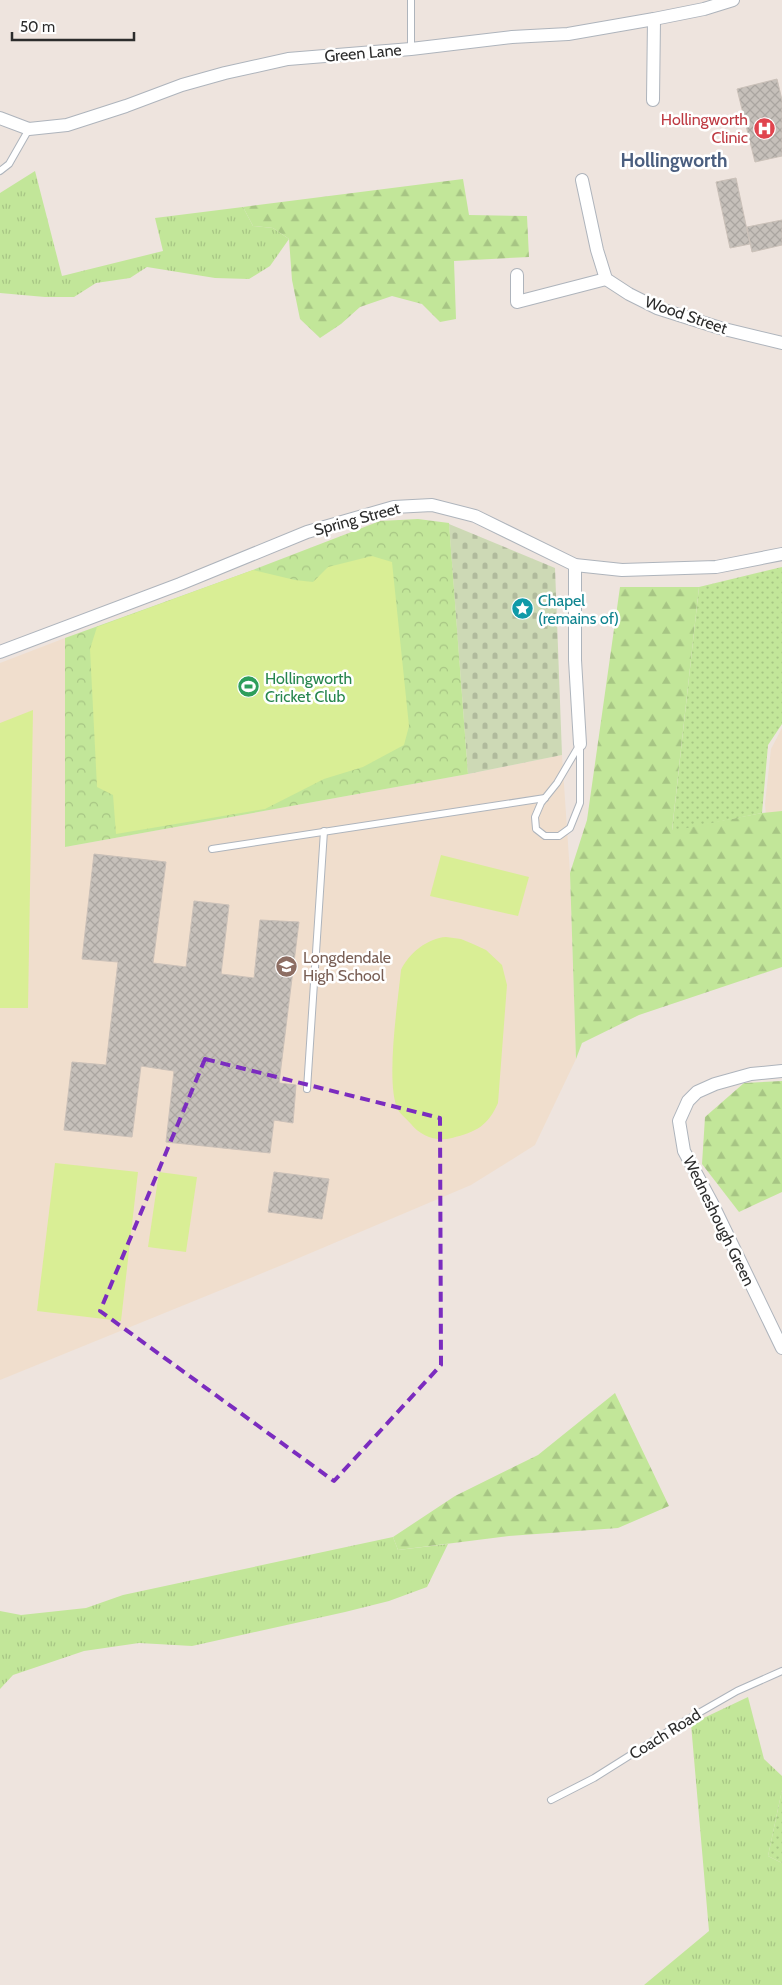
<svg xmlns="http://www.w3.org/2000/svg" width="782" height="1985" font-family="Cabin,sans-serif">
	<defs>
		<pattern id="grass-tufts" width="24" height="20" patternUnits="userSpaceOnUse" patternTransform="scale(1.25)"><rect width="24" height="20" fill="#c2e699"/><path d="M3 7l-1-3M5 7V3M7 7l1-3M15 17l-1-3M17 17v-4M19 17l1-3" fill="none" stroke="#a7c584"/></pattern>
		<pattern id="forest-firs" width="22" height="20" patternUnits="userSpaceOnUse" patternTransform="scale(1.25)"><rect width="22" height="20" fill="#c2e699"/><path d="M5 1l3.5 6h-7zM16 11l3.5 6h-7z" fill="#a7c584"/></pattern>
		<pattern id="cemetery-stones" width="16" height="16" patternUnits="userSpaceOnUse" patternTransform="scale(1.25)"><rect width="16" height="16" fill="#cdd9b5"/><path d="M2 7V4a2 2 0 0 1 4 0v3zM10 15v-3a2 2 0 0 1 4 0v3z" fill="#b0ba9c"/></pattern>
		<pattern id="park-crowns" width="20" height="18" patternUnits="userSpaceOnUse" patternTransform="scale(1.25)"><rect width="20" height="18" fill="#c2e699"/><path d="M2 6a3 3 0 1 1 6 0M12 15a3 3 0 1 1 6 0" fill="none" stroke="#a7c584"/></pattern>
		<pattern id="garden-dots" width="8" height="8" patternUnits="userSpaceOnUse" patternTransform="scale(1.25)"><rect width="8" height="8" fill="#c2e699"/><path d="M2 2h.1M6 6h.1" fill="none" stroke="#a7c584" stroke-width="1.8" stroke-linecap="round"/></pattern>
		<pattern id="building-cross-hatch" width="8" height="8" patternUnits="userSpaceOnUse" patternTransform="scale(1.25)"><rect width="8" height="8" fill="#c6c0ba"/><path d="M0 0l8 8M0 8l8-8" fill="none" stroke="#aaa5a0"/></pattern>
	</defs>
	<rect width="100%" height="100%" fill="#eee4de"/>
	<g fill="#f0decd">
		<polygon points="65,638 65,847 468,774 562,755 570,873 576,1059 535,1145 471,1185 287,1263 0,1380 0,663"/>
		<polygon points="782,728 782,835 766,816 765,804 771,749"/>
	</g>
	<g fill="url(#grass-tufts)">
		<polygon points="35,171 62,276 163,251 155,218 243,207 253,226 273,228 289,239 270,266 249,279 215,278 147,267 130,278 96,283 74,297 45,297 0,293 0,193"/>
		<polygon points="393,1537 398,1550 448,1544 427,1587 389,1601 345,1612 192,1646 139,1643 84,1651 13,1675 0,1689 0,1611 21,1615 86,1608 123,1595"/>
		<polygon points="748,1697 764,1759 782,1776 782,1790 768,1856 782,1863 782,1985 644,1985 709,1931 691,1724"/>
	</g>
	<g fill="url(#forest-firs)">
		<polygon points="463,179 469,215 527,216 529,257 454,261 456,319 440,322 422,304 392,296 360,307 341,324 320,338 300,319 292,280 289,239 273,228 253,226 243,207"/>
		<polygon points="620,587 699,587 672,830 762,813 782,811 782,967 639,1015 582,1043 576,1059 570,873 587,820"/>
		<polygon points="782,1081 782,1192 739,1212 702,1164 705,1117 744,1083"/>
		<polygon points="615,1393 669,1506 618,1528 509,1536 398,1550 393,1537 455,1496 538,1455"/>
	</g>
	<polygon fill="url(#cemetery-stones)" points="449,524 555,568 562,755 468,774"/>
	<polygon fill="url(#park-crowns)" points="418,519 449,523 468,774 65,847 65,638 253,570 380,521"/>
	<g fill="url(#garden-dots)">
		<polygon points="782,567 782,724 768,745 762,813 672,831 699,587"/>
		<polygon points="782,1790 782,1863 768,1856"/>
	</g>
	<g fill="#d9ee95">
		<polygon points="372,556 392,562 409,726 404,745 363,767 324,779 265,809 116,834 113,795 97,787 90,649 97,627 253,570 295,580 313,582 328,567"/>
		<polygon points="33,710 28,1008 0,1008 0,723"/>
		<polygon points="441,855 529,877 518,916 430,896"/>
		<path d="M446,937L461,939L473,944L486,950L502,965L507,985L498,1103C488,1126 476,1132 452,1138C436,1142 421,1136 411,1124C407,1119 401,1115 398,1110C385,1084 398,1001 401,970C409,953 428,938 446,937Z"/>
		<polygon points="55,1163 138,1172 121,1321 37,1311"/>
		<polygon points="159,1172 197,1177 186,1252 148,1247"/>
	</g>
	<g fill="url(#building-cross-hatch)" stroke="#cac0b8">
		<polygon points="777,79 782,100 782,156 755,162 737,89"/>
		<polygon points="736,178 750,244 730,248 716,182"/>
		<polygon points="782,220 782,245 752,252 747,227"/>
		<polygon points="94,854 166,862 153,963 186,967 194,901 229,905 221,974 254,978 260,920 299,922 279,1083 296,1085 293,1123 274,1120 270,1153 166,1142 174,1071 141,1066 132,1137 64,1130 72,1062 106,1065 118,962 82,959"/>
		<polygon points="274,1172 329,1179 322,1219 268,1212"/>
	</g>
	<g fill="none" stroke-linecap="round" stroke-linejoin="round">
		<defs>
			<g id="service">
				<polyline points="411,49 411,0"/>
				<polyline points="0,171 9,164 29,129"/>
				<polygon points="580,744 580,803 570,828 559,836 545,836 536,829 535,817 541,803 557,783"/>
				<polyline points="212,849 545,798"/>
				<polyline points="307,1089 324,831"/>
				<polyline points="551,1800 594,1778 683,1722 737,1691 782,1671"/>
			</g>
			<g id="minor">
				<polyline points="653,100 654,19"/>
				<polyline points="0,118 29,129 67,125 126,106 182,85 225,73 288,59 411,49 512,37 568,34 654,19 704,9 733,0"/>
				<polyline points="582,180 597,250 606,279 629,294 657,308 720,328 782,343"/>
				<polyline points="517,275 517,302 606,279"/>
				<polyline points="575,565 575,660 580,744"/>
				<polyline points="0,652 180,584 307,532 394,507 432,505 475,516 575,565 622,570 716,567 782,554"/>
				<polyline points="782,1071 751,1074 715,1084 697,1092 688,1101 679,1121 684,1151 712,1203 782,1348"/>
			</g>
		</defs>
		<use href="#service" stroke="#aeb4bc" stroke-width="8"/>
		<use href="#minor" stroke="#aeb4bc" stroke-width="14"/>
		<use href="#service" stroke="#fff" stroke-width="6"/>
		<use href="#minor" stroke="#fff" stroke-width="12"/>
	</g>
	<path fill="none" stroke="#7b2cbf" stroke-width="4" stroke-dasharray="10 6" stroke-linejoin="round" d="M205,1059L440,1118L441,1365L334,1481L100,1311Z"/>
	<defs>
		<symbol id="hospital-disc" viewBox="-11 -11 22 22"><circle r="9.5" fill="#e0444e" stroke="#fff"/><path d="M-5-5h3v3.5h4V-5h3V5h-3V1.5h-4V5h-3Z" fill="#fff"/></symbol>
		<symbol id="sight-disc" viewBox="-11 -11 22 22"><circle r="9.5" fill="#0f9aa8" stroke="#fff"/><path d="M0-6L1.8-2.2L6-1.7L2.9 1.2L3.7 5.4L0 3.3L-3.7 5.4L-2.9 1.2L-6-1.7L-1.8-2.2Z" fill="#fff"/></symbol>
		<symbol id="stadium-disc" viewBox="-11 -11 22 22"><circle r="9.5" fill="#2e9e5b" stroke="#fff"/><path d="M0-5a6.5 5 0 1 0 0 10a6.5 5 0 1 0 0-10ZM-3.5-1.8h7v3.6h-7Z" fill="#fff"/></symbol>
		<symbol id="school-disc" viewBox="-11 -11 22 22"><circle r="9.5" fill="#8d6e63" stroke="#fff"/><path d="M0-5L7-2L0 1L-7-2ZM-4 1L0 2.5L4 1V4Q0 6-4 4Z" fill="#fff"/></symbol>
	</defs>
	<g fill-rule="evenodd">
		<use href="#hospital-disc" x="752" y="116" width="25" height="25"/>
		<use href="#sight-disc" x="510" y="596" width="25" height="25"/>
		<use href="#stadium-disc" x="236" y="674" width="25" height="25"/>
		<use href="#school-disc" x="274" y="954" width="25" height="25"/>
	</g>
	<g text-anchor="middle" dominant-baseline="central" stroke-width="5" stroke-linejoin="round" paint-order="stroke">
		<g font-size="16" fill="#2c2c2c" stroke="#fff">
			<text transform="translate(363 53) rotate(-5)">Green Lane</text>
			<text transform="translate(686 315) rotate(19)">Wood Street</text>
			<text transform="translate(357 519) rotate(-15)">Spring Street</text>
			<text transform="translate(719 1221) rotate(64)">Wedneshough Green</text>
			<text transform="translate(665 1734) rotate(-32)">Coach Road</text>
		</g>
		<g font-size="16" fill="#be3a42" stroke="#fff" text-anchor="end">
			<text x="748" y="119">Hollingworth<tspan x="748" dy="18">Clinic</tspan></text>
		</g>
		<g font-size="16" fill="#0d838f" stroke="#fff" text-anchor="start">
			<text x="538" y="600">Chapel<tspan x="538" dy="18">(remains of)</tspan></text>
		</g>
		<g font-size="16" fill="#27864d" stroke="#fff" text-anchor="start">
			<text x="265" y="678">Hollingworth<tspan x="265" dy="18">Cricket Club</tspan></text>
		</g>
		<g font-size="16" fill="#785e54" stroke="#fff" text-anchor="start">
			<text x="303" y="957">Longdendale<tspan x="303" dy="18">High School</tspan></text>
		</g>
		<g font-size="19" font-weight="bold" fill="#4a5e7f" stroke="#fff">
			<text x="674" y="160">Hollingworth</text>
		</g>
	</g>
	<path d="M12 32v8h122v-8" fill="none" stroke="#2c2c2c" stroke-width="2.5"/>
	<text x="20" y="32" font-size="15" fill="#2c2c2c" stroke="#ffffff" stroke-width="4" paint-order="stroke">50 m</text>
</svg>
